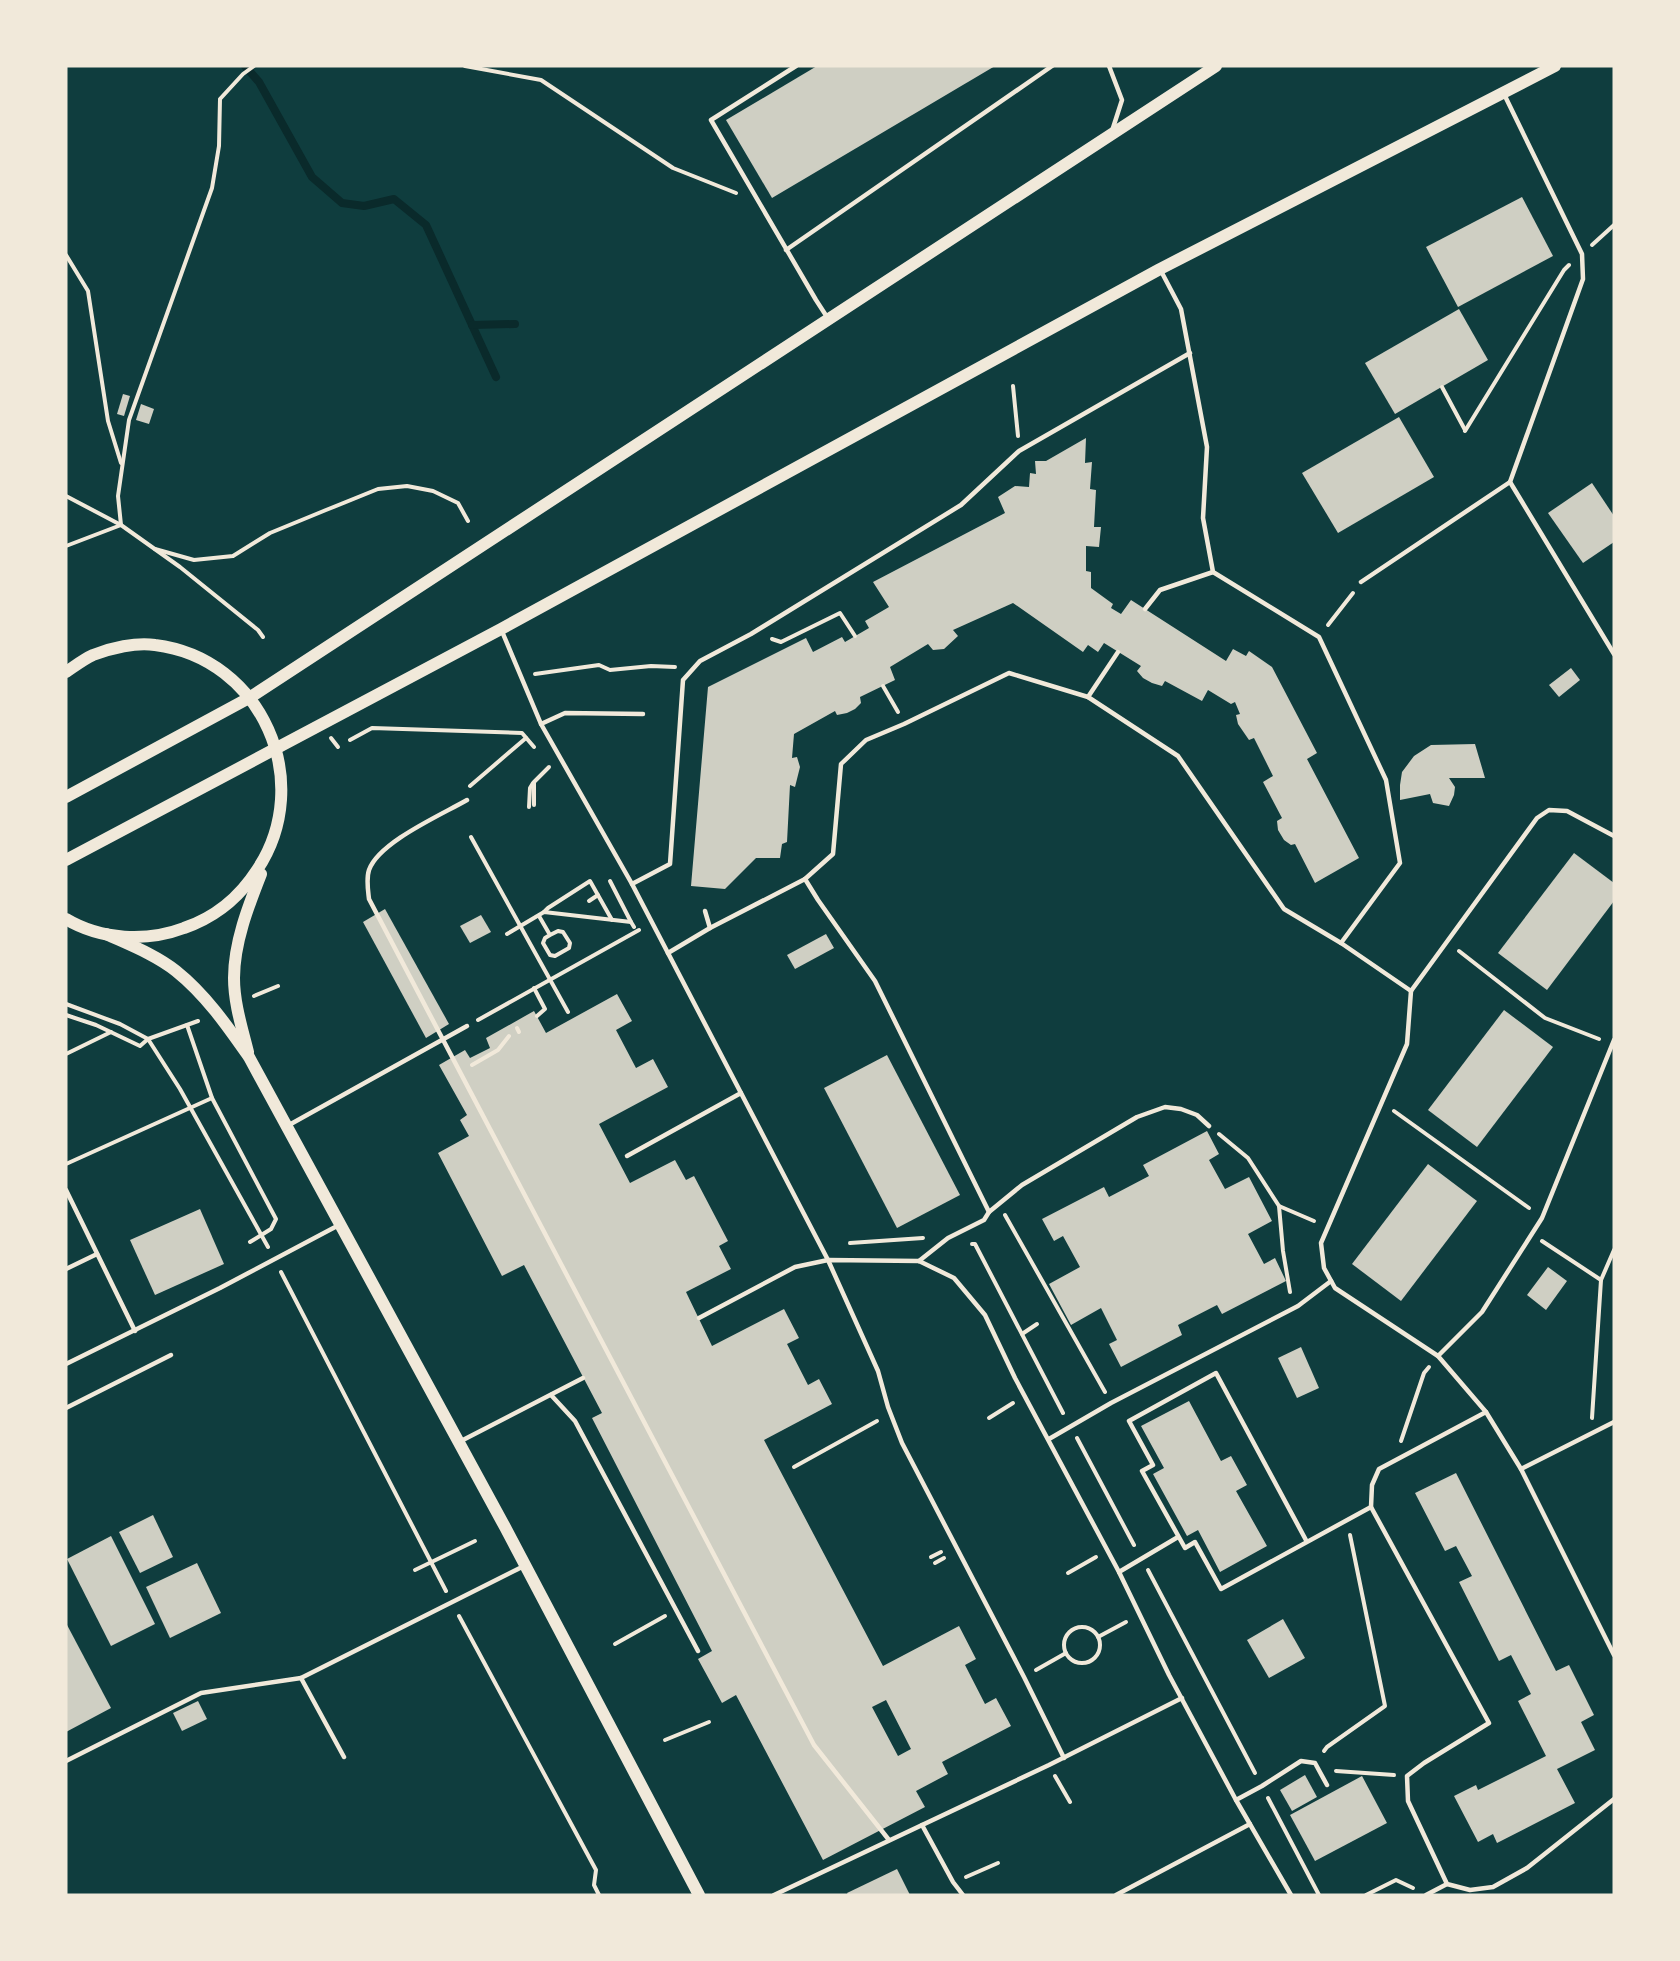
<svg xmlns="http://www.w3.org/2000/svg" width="1680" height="1961" font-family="'Exo 2',sans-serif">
	<rect width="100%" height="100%" fill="#0f3d3e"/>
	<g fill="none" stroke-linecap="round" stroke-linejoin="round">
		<g stroke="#0a2a2b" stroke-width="8">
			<polyline points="245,66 259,82 312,177 342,203 364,206 394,199 426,225 496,377"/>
			<polyline points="472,325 515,324"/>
		</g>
	</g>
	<g fill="#cfcfc3" fill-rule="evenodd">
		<polygon points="817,66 995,66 772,198 726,120"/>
		<polygon points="1522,197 1553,256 1458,307 1426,247"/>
		<polygon points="1459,309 1488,360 1395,414 1365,363"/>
		<polygon points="123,394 130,396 124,416 117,414"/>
		<polygon points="141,404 154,409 149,424 136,420"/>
		<polygon points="1399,417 1434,477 1338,533 1302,473"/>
		<polygon points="1086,438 1085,463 1092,462 1090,489 1096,490 1094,527 1101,527 1099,547 1086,546 1086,571 1091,572 1091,588 1113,604 1111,608 1121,614 1131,600 1226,661 1233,649 1246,656 1249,651 1272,667 1317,753 1307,759 1359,858 1315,883 1295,844 1291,845 1284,840 1278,830 1277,821 1282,818 1263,782 1273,776 1254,738 1249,740 1238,724 1236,715 1240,714 1235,702 1231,704 1208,690 1202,701 1165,681 1162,686 1152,683 1143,678 1137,671 1141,666 1104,643 1098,652 1088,645 1083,652 1013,603 953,630 958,636 944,649 933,650 928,644 890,667 895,680 860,697 861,703 855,709 847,713 837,715 835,711 794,734 792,758 797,757 800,767 795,787 790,785 787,842 782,844 780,858 756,858 725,889 691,886 708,687 806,638 813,652 842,637 845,642 869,628 865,621 889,607 873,582 1005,513 998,497 1015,486 1029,487 1030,473 1036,474 1035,461 1046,461"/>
		<polygon points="1592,483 1614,516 1614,542 1583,563 1548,513"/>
		<polygon points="1571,668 1580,680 1559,697 1549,685"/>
		<polygon points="1475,744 1485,778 1449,778 1455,787 1454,795 1449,806 1433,803 1430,794 1400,800 1400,785 1402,772 1414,756 1431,745"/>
		<polygon points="1574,853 1614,883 1614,901 1547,990 1498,953"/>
		<polygon points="385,909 449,1024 426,1038 363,922"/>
		<polygon points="481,915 491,932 470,943 460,926"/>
		<polygon points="826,934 834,948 795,969 787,955"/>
		<path d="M617,994L632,1021L616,1030L636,1068L653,1059L668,1087L599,1124L630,1183L675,1160L686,1180L694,1176L728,1241L719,1246L731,1269L686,1292L712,1346L784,1309L799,1338L787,1344L808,1385L819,1379L832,1404L764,1440L883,1666L959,1626L976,1659L965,1665L985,1704L996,1698L1011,1726L942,1762L948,1774L916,1791L925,1807L823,1860L736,1695L722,1703L698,1659L712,1651L592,1418L602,1413L524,1265L502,1276L438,1153L469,1136L460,1120L467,1115L439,1065L465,1050L470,1058L490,1048L486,1038L534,1011L546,1033ZM886,1700L911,1749L898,1756L872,1707Z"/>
		<polygon points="1504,1010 1553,1047 1477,1147 1428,1110"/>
		<polygon points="887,1055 960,1195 897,1228 824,1088"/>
		<polygon points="1207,1131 1219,1154 1209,1160 1225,1189 1249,1177 1272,1221 1248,1234 1264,1264 1275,1258 1286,1281 1222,1314 1217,1305 1178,1325 1182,1335 1121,1367 1109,1344 1117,1340 1101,1308 1071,1325 1049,1284 1080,1267 1063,1236 1054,1241 1042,1219 1104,1187 1109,1197 1149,1176 1143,1165"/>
		<polygon points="1428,1164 1477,1201 1401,1301 1352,1264"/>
		<polygon points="200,1209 224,1264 155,1295 130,1240"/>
		<polygon points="1548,1267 1567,1281 1546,1310 1527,1295"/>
		<polygon points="1301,1347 1319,1388 1297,1398 1278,1358"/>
		<polygon points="1189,1401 1221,1461 1231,1456 1247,1485 1236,1491 1267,1546 1220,1572 1198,1530 1187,1536 1153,1474 1164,1468 1141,1426"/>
		<polygon points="1456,1473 1556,1671 1569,1665 1594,1715 1581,1722 1595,1750 1557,1769 1575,1803 1497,1843 1493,1834 1478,1842 1454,1796 1476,1785 1478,1790 1546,1756 1518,1701 1531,1694 1511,1655 1499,1661 1459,1582 1472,1576 1456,1546 1445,1551 1415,1493"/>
		<polygon points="153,1515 173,1557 140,1573 119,1532"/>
		<polygon points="111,1536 155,1624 111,1646 67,1559"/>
		<polygon points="197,1563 221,1613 170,1638 146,1587"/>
		<polygon points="1283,1619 1305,1658 1269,1678 1247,1640"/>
		<polygon points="66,1623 111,1708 66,1732"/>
		<polygon points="198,1701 207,1719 182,1731 173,1713"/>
		<polygon points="1305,1775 1317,1797 1292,1811 1280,1790"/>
		<polygon points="1362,1776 1387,1823 1315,1861 1290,1815"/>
		<polygon points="897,1869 910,1895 848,1895 847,1893"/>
	</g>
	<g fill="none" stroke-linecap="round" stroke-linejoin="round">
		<g stroke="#f1e9da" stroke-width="4">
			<polyline points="465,66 541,80 673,168 736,193"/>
			<polyline points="1592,245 1614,225"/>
			<polyline points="66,255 88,291 108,421 121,463"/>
			<polyline points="1013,386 1018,436"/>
			<polyline points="1442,387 1465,430"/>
			<polyline points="1465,431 1564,270 1569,265"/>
			<polyline points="66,496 121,525 180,567 258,630 263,637"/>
			<polyline points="66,546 121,525 118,496 129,420 212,188 219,146 220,99 243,74 254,66"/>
			<polyline points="155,549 194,560 233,556 270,533 326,510 378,489 407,486 433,491 458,503 468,521"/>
			<polyline points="1328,625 1353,593"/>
			<polyline points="772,639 781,642 840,613 855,636"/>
			<polyline points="535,674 599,665 610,670 651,666 675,667"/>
			<polyline points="883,686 898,712"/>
			<polyline points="331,738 338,747"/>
			<polyline points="350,740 372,728 522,733 534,747"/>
			<polyline points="470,786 526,738"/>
			<polyline points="534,805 534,782 549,767"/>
			<polyline points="529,807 530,788 533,783"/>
			<polyline points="471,837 568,1012"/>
			<polyline points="610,881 631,922"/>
			<polyline points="589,901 598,895"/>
			<polyline points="544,912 548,908 590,881 612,920"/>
			<polyline points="539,916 550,935 545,938 543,943 550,955 555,956 569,948 570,943 563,932 558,931 550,935"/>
			<polyline points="507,934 544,912 631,922 634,927"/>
			<polyline points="1459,951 1545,1018 1599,1039"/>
			<polyline points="534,988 545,1009 537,1016"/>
			<polyline points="254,996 278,986"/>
			<polyline points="66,1004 120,1024 148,1039 180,1089 268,1247"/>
			<polyline points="66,1015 96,1025 140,1046 148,1039 198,1021"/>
			<polyline points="478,1020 639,930"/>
			<polyline points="187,1025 212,1098 276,1219 271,1229 250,1242"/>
			<polyline points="517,1028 519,1032"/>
			<polyline points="66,1054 111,1032"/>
			<polyline points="472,1065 498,1050 509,1036"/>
			<polyline points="1394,1111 1529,1208"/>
			<polyline points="1219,1134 1248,1158 1279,1206 1283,1251 1290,1292"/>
			<polyline points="66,1164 212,1098"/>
			<polyline points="1279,1206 1314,1221"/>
			<polyline points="1005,1215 1105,1392"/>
			<polyline points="1542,1241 1601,1280 1592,1418"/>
			<polyline points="850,1243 923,1238"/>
			<polyline points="972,1244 975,1244 1063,1413"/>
			<polyline points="281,1272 446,1591"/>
			<polyline points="1601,1280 1614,1250"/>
			<polyline points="1022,1334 1037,1324"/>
			<polyline points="989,1418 1013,1403"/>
			<polyline points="1077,1438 1134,1545"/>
			<polyline points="1401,1441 1424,1373 1429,1367"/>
			<polyline points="794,1467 877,1421"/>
			<polyline points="931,1557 941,1552"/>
			<polyline points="935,1563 944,1558"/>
			<polyline points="415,1570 475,1541"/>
			<polyline points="1148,1570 1255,1773"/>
			<polyline points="1068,1573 1096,1557"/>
			<polyline points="459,1616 596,1870 594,1885 599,1895"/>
			<circle cx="1082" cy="1645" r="18"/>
			<polyline points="1098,1637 1126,1622"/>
			<polyline points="615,1644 665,1616"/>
			<polyline points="1036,1670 1066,1653"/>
			<polyline points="665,1740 709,1722"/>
			<polyline points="1324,1751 1327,1747 1385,1706 1350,1535"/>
			<polyline points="1336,1771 1394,1775"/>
			<polyline points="1055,1776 1070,1802"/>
			<polyline points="1268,1798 1319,1895"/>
			<polyline points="966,1877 998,1863"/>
			<polyline points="1366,1895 1396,1880 1413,1888"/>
		</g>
		<g stroke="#f1e9da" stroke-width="4.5">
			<polyline points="796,66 711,120 816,300 827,317"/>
			<polyline points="1109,66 1122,100 1112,131"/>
			<polyline points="1504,94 1582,254 1583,279 1510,482 1614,654"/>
			<polyline points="786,250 1052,66"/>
			<polyline points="1161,271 1181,309 1207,447 1203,518 1213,572 1319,637 1386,780 1400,863 1341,943 1411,991"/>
			<polyline points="1361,582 1510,482"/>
			<polyline points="1145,609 1160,590 1213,572"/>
			<polyline points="501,629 541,724 632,884 828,1260 878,1371 888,1407 902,1443 1024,1677 1064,1758"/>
			<polyline points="1118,652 1088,697 1178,756 1284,909 1341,943"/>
			<polyline points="541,724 565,713 643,714"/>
			<path d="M467,800C441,815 379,842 369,870C366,879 368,890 369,899L814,1745L889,1840"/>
			<polyline points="1614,836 1567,811 1549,810 1537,818 1411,991 1407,1044 1321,1243 1324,1268 1335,1288 1438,1356 1486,1412 1521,1469 1614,1655"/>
			<polyline points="805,879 818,900 875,981 989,1212"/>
			<polyline points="632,884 670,864 683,680 700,661 751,634 961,505 1019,451 1190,353"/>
			<polyline points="705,911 710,928"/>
			<polyline points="668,953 710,928 805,879 833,854 841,764 866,740 904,724 1009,673 1088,697"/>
			<polyline points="289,1125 467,1026"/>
			<polyline points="627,1156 741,1093"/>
			<polyline points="66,1190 135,1331"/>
			<polyline points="919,1261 948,1238 984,1220 989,1212 1022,1185 1137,1117 1165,1107 1181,1109 1197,1115 1209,1126"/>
			<polyline points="66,1269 97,1254"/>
			<polyline points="699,1318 795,1267 828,1260 919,1261 954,1278 985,1315 1015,1378 1119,1572 1169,1675 1236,1800 1291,1895"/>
			<polyline points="1438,1356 1482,1312 1542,1218 1614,1040"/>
			<polyline points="66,1364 220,1288 339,1225"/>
			<polyline points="551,1395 575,1421 698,1651"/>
			<polyline points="66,1408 171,1355"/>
			<polyline points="1486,1412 1379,1469 1372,1485 1371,1507 1489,1723 1424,1763 1407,1776 1408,1801 1447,1884 1470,1890 1493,1887 1527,1868 1614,1799"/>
			<polyline points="1049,1439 1111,1403 1298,1306 1331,1281"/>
			<polyline points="461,1441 583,1378"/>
			<polyline points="1521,1469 1614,1422"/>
			<polyline points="1307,1542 1216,1373 1129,1421 1153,1465 1142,1471 1185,1548 1195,1542 1221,1589 1371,1507"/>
			<polyline points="1119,1572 1178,1537"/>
			<polyline points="344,1757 301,1678 524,1566"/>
			<polyline points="66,1761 201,1693 301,1678"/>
			<polyline points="1236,1800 1262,1786 1301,1761 1315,1763 1327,1785"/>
			<polyline points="922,1825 953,1882 963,1895"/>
			<polyline points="774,1895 1049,1765 1182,1698"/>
			<polyline points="1116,1895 1250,1824"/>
			<polyline points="1426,1895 1447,1884"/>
		</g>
		<g stroke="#f1e9da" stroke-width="12">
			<path d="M66,672C75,666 84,659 93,655C111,648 136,642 155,645C262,658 316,782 257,870C239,898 216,917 184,928C147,942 101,940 66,919"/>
			<polyline points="66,797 249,698 1216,66"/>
			<polyline points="66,860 501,629 1160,269 1555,66"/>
			<path d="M106,934C130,945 156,955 176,971C206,995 228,1027 249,1057L505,1527L699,1895"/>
			<path d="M248,1052C242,1028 234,1003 234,978C234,943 248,907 261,874"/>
		</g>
	</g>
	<rect width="1680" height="1961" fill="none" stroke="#f1e9da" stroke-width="135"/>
</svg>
